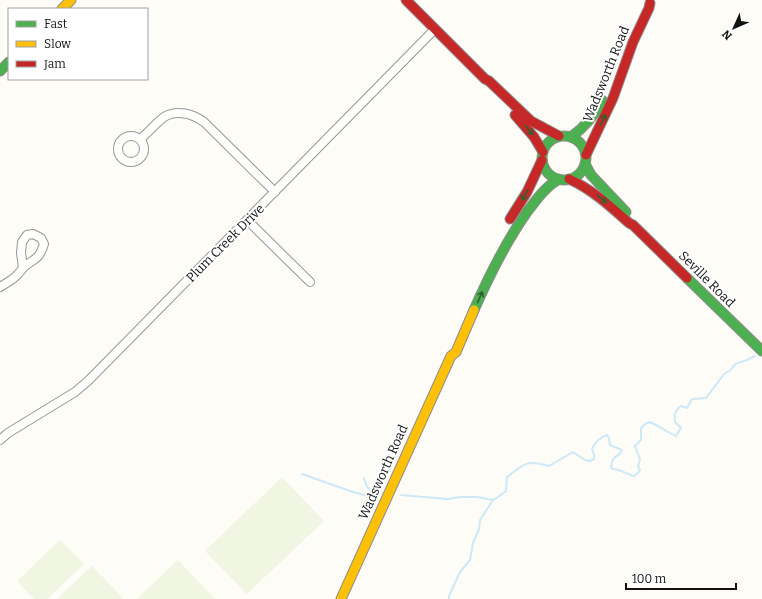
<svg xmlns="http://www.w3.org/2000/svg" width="762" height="599" font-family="Bitter,serif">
	<rect width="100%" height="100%" fill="#fdfcf7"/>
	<g fill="#f0f6e1">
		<polygon points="282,477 324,521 247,594 205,551"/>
		<polygon points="60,540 84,564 47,599 34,599 17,581"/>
		<polygon points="178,560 215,599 137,599"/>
		<polygon points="92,566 123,598 122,599 57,599"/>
	</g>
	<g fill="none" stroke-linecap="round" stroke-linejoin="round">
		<g stroke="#cde8f7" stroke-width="2">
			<polyline points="302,474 353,492 364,495 374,492"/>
			<path d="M364,478C366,485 367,489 374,492"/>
			<polyline points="401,495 447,499 460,497 477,497 493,500"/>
			<path d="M449,599V596L460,572L470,560L473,543L479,529L480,520L493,500L498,497L506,491L507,477C525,464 526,459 549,466L573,452L585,460L590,461L594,459V455L592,449C596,441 599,438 607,435L609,438L610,445L622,450C618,459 612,454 611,467L613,469C619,469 627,474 634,476L638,473L640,470L638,466L640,459L635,446L641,440V428L645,424L650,422C659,426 667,432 676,436L681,428L675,422C674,416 675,410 681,406L687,408L692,399L706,398L724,374L731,370L735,364L747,360L755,356"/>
		</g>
		<defs>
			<g id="street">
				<circle cx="131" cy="149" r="13"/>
				<path d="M140,139C148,133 156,123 164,117C177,109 193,114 204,122L275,192"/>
				<polyline points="247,220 310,282"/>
				<path d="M0,287C6,283 13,280 18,274C20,272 22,269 24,267C36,257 39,260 44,244L41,238L33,234L27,235L22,242L21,253L23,268"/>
				<polyline points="0,440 8,433 75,392 88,381 435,29"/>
			</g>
			<g id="fast">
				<polyline points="0,71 9,62"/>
				<circle cx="564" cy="158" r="22"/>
				<path d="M571,137C585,127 595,115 602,100"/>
				<polyline points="585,164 591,175 626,212"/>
				<polyline points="687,278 762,351"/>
				<path d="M474,310C489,276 505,243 527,212C537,199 545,187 559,179"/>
			</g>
			<g id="slow">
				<polyline points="62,9 71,0"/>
				<polyline points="341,599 451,356 456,352 474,310"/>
			</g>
			<g id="jam">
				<polyline points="406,0 485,79 489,81 531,121 559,136"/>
				<polyline points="515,115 534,137 543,152"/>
				<polyline points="586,155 613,98 633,42 649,8 650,3"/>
				<path d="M569,179C593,190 610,206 629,223L633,225L687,278"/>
				<polyline points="510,219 527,192 542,160"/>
			</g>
		</defs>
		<use href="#street" stroke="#979795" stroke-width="10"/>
		<use href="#fast" stroke="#8e8d8b" stroke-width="11"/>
		<use href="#slow" stroke="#8e8d8b" stroke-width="11"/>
		<use href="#jam" stroke="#8e8d8b" stroke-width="11"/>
		<use href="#street" stroke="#fffffe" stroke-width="8"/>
		<use href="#fast" stroke="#4caf50" stroke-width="9"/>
		<use href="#slow" stroke="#ffc107" stroke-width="9"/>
		<use href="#jam" stroke="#c62828" stroke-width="9"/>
	</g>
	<defs><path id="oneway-shaft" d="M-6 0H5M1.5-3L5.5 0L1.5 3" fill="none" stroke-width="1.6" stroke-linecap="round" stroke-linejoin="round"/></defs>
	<g stroke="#2e6030">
		<use href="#oneway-shaft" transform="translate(603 120) rotate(-63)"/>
		<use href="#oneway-shaft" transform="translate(529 130) rotate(48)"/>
		<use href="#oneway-shaft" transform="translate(525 195) rotate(120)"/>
		<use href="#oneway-shaft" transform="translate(602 199) rotate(40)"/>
		<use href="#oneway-shaft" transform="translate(480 297) rotate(-66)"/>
	</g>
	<g text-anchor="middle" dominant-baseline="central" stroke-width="4" stroke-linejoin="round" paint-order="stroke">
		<g font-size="13" fill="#111" stroke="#fff">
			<text transform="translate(606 74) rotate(-68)">Wadsworth Road</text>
			<text transform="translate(225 243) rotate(-45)">Plum Creek Drive</text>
			<text transform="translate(707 279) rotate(45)">Seville Road</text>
			<text transform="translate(383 472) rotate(-66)">Wadsworth Road</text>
		</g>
	</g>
	<rect x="8" y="8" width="140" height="72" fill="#ffffff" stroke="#a0a0a0"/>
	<rect x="16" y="21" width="20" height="6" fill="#4caf50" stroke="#a0a0a0"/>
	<text x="44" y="28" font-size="12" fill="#111111">Fast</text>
	<rect x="16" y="41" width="20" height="6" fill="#ffc107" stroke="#a0a0a0"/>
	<text x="44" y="48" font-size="12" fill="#111111">Slow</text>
	<rect x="16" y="61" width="20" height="6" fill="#c62828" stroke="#a0a0a0"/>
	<text x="44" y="68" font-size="12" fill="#111111">Jam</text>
	<g transform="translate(734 28) rotate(225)" stroke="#ffffff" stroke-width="3" paint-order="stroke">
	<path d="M0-3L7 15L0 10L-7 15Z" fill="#111111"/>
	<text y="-6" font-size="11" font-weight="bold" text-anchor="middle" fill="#111111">N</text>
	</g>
	<path d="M626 583v6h110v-6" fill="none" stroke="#111111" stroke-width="2"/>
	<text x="632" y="583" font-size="12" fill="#111111" stroke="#ffffff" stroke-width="3" paint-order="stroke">100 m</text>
</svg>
